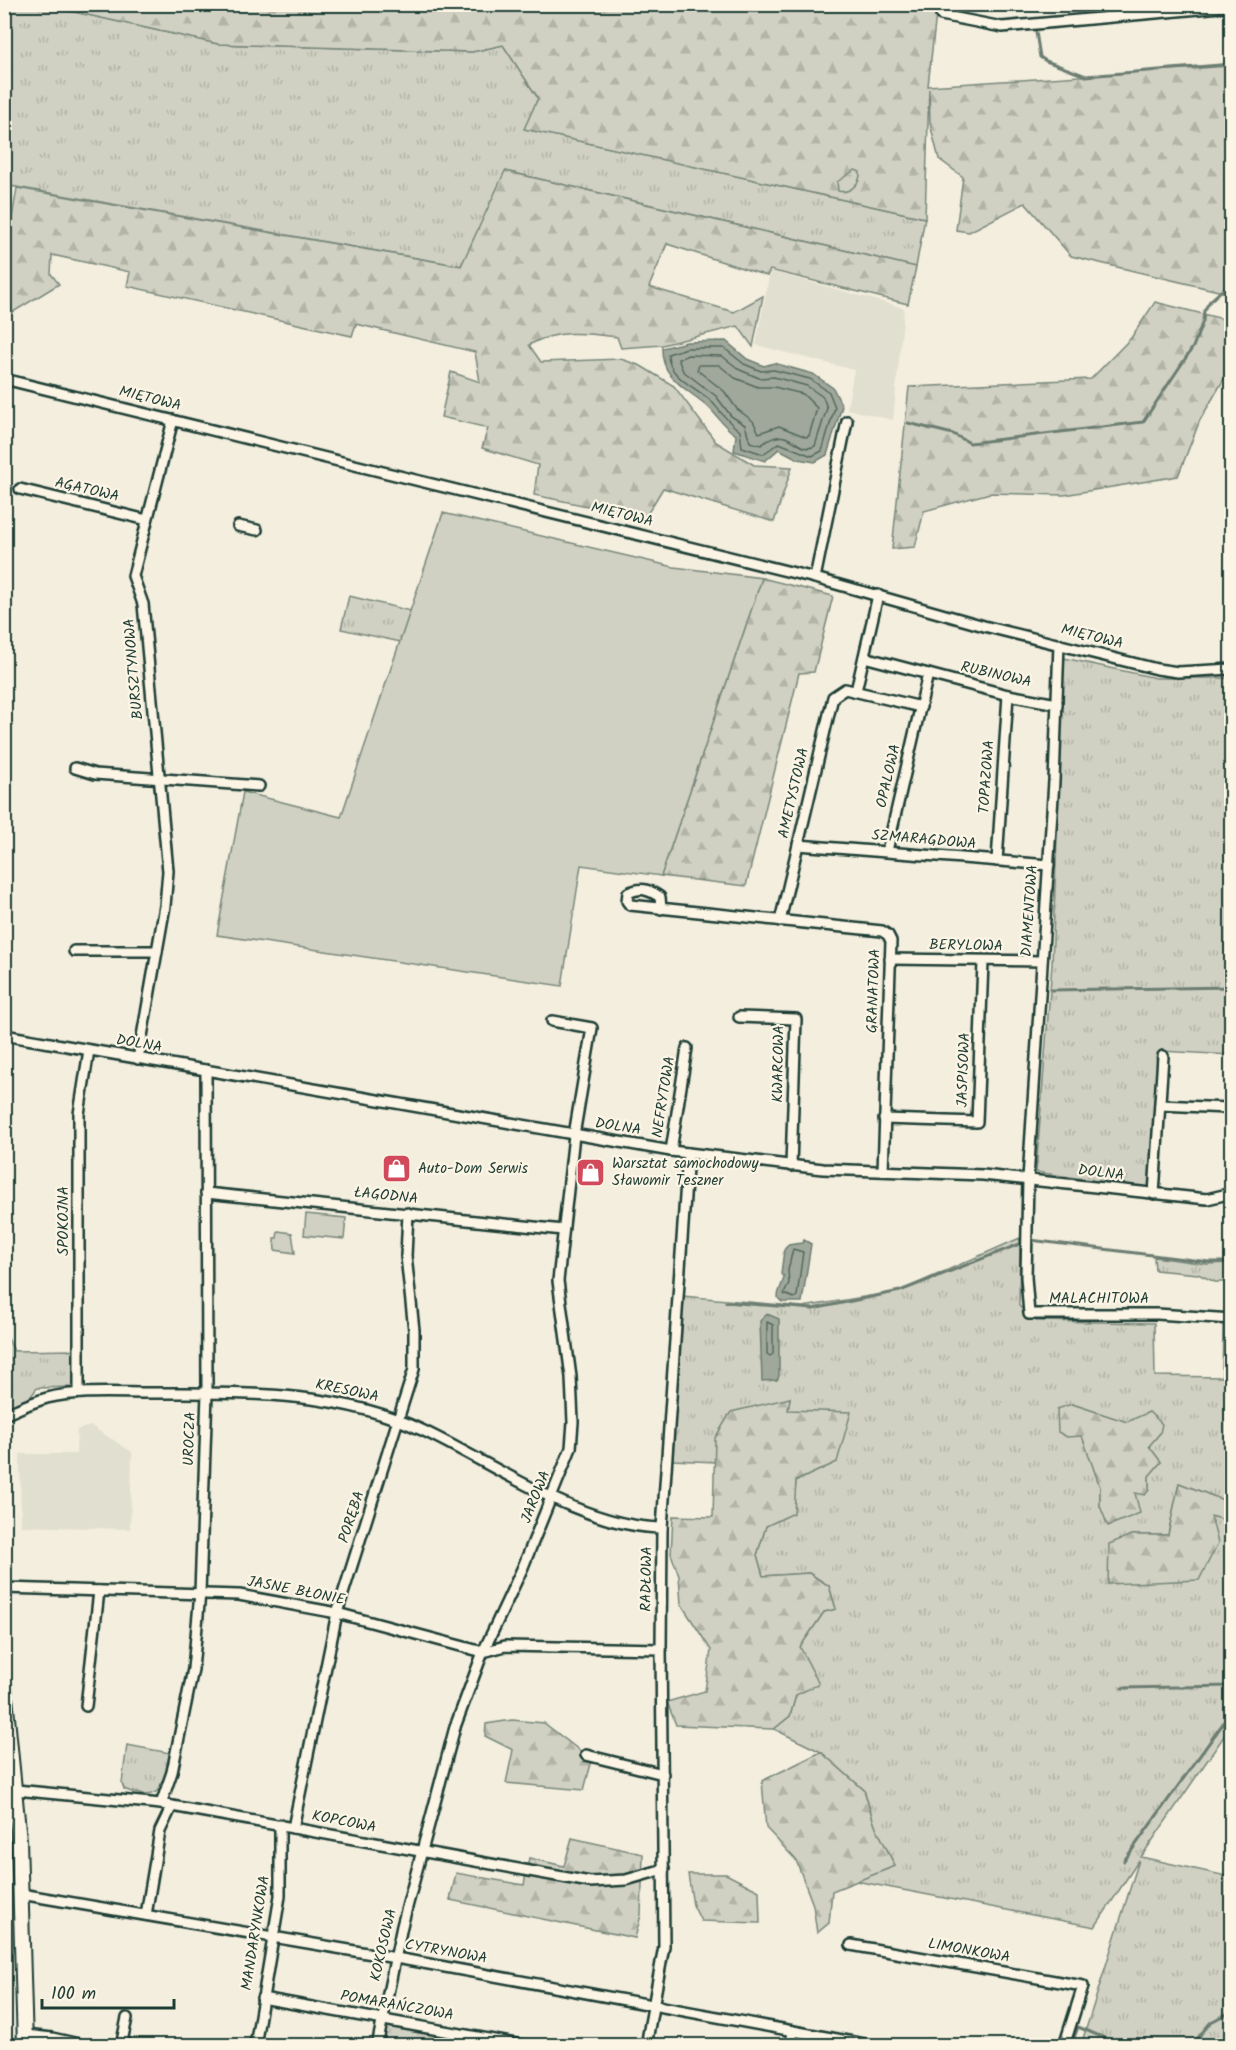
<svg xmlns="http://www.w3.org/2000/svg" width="1236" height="2050" font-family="Kalam,sans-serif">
	<defs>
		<pattern id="grass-tufts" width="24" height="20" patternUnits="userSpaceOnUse" patternTransform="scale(1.5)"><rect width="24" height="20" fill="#d0d1c2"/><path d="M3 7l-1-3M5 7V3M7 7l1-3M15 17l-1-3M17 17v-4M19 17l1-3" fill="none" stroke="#b2b4a7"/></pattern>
		<pattern id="forest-firs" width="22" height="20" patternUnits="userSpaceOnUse" patternTransform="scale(1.5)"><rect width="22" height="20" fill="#d0d1c2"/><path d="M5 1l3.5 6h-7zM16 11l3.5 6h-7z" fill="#b2b4a7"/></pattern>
		<pattern id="wetland-marsh" width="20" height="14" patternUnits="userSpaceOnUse" patternTransform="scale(1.5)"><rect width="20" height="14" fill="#d0d1c2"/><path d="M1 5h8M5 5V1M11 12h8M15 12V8" fill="none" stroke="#b2b4a7"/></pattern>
	</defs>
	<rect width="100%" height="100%" fill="#f3eede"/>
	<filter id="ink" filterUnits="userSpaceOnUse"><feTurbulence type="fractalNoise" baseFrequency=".0167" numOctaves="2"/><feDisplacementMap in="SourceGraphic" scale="12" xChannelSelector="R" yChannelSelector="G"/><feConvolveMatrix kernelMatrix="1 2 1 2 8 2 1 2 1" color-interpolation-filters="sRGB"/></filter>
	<g filter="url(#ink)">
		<g fill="#e1dfd0">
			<polygon points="770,271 904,308 893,420 847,409 854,370 756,345"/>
			<polygon points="91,1426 132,1452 130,1529 21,1526 20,1454 76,1454 77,1430"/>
		</g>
		<g fill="url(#grass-tufts)" stroke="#78877b" stroke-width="1.5" fill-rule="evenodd">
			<polygon points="4,5 43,5 218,44 472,52 503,45 538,98 525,129 925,218 916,267 506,171 462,266 5,185"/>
			<polygon points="349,596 411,611 400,642 341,629"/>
			<polygon points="1064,658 1156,678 1231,678 1231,1055 1161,1051 1150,1189 1036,1172 1052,964"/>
			<path d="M1020,1238L1019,1306L1036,1321L1154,1323L1155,1376L1222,1377L1223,1327L1229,1314V1282H1215L1198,1274L1155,1270L1154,1257L1206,1264L1231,1263V1503L1179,1483L1168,1535H1131L1108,1583L1211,1516L1231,1522V1726L1141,1857L1231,1877V2045H1081L1139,1860L1095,1927L856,1881L895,1866L874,1823L864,1790L821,1752L774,1729L790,1716L796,1695L800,1647L824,1612L836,1609L829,1586L809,1573L763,1576L757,1555L766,1526L793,1513L796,1481L837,1462L788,1410L790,1398L716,1438L715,1462L672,1460L683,1296L803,1307L900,1291ZM1072,1404L1160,1433L1149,1446L1161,1462L1149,1476V1490L1135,1492L1100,1506V1487Z"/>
			<polygon points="5,1332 14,1351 74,1350 73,1387 37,1388 29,1399 5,1408"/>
			<path d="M127,1745L170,1753C164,1783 163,1806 124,1789L122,1783Z"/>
			<polygon points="387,2025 513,2046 383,2046"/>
		</g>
		<g fill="url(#forest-firs)" stroke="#78877b" stroke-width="1.5">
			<polygon points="43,5 937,5 928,86 1231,66 1231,294 1071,256 1025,203 969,232 956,230 963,177 939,159 930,124 929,89 925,218 524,129 538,98 503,45 472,52 218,44"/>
			<path d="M505,171L916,267L908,304L770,270L767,276L667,244L649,287L734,312L763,296L753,347L738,326L662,345L621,348L617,337C586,333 557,329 529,345L541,362L621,359L641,366L674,386L716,442L754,465L792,467L774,522L663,488L645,518L534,495L538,465L482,448L488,428L441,417L451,372L480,382L475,352L356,324L352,336L127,286L130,272L52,255L51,274L59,284L5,317V260L17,188L461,266Z"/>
			<polygon points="1155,302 1231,321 1231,367 1200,420 1178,476 1064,495 990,493 924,511 915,547 892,549 909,387 1091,379 1131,338"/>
			<polygon points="762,578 833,596 814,672 799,673 746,886 661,876"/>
			<polygon points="790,1398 788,1410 851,1412 837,1462 796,1481 794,1513 766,1526 757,1555 763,1576 809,1573 829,1586 836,1609 824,1612 800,1647 819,1684 796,1695 790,1716 774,1729 676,1725 667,1702 705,1691 711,1650 681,1604 679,1576 671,1554 673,1516 713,1517 715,1438 731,1412"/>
			<polygon points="1072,1404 1127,1422 1149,1412 1162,1424 1160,1433 1149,1446 1161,1462 1149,1476 1149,1490 1145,1495 1135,1493 1140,1513 1108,1526 1100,1506 1100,1487 1082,1436 1067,1437 1058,1432 1057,1409"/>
			<polygon points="1179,1483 1231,1503 1231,1522 1211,1516 1218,1543 1199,1580 1108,1584 1109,1544 1131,1535 1168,1535"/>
			<polygon points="512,1720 544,1723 592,1760 584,1790 506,1783 513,1750 485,1736 486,1724"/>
			<polygon points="821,1752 864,1790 874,1823 895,1866 832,1891 829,1923 817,1933 813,1905 796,1860 766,1828 762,1781"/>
			<polygon points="572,1838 643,1854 641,1915 635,1938 450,1900 456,1873 524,1885 529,1858 564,1866"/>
			<polygon points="688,1874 726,1874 759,1891 760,1923 701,1921 693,1905"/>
		</g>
		<path fill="url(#wetland-marsh)" stroke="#78877b" stroke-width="1.5" d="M855,170L860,172C861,184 849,194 838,191L837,182Z"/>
		<g fill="#d0d1c2" stroke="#78877b" stroke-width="1.5">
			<polygon points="443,513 674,567 762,578 661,876 581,865 562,986 217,935 243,792 341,817"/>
			<polygon points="306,1214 346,1218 344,1239 304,1235"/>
			<polygon points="278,1231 292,1233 295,1253 275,1250 274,1238 277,1238"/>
		</g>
		<g fill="#a0a89b" stroke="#6c7d72" stroke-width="1.5">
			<path d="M726,341L747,359L764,366L774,363L813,374L833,388L842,406L827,455L815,462L798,459L779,449L765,461L734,451L736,435C721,425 718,415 706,405C686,388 661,378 662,348L687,342Z"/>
			<path d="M804,1240L811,1244L802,1302H782L778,1298C778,1289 783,1285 784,1276L781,1274L784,1250L788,1245L802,1243Z"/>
			<polygon points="767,1314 779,1319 779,1376 777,1380 762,1381 760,1321"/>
		</g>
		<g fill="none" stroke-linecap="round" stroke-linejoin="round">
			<g stroke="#53685d" stroke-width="1.5">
				<path d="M687,348H724L744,364L761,371L774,370L810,379L829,392L835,407L822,451L812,456L779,443L763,454L742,447L740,431C728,422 722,414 713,403C699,388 668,379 668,354Z"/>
				<path d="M688,355L722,356L740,370L759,378L774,377L807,386L823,397L827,408L815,446C795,456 792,421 761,445L750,442L745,425L731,416L716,396L683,371L678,359Z"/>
				<polygon points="699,365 719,365 735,378 758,387 774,387 803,394 817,408 809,436 806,437 779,426 759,433 753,421 737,409 724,391 697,370"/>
				<polygon points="793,1249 803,1252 797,1296 794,1298 784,1294 789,1283 788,1270"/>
				<polygon points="767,1322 773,1325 773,1354 770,1356 767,1354"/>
			</g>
			<g stroke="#6c7d72" stroke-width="3">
				<polyline points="1036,32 1040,57 1046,61 1086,76 1232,64"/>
				<polyline points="908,423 953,434 970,443 1143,422 1193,347 1203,321 1204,311 1210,301 1232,281"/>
				<polyline points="1051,990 1232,987"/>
				<polyline points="726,1302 813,1309 900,1291 1030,1240 1209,1262 1232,1262"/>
				<polyline points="1122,1688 1232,1686"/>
				<polyline points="1124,1861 1232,1711"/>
				<polyline points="1071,2046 1078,2027 1124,2046"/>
				<polyline points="1191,2046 1211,2022 1232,2011"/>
			</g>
			<defs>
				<g id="street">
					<polyline points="946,4 941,15 1002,27 1232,6"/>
					<polyline points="4,379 815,578 984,626 1157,669 1178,672 1232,669"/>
					<polyline points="20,489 147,520"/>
					<polyline points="238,526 257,530"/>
					<polyline points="815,578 847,421"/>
					<polyline points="1059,644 1054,781 1028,1179 1026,1277 1029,1314 1157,1314 1232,1319"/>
					<polyline points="864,657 1008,695 1057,704"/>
					<polyline points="856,691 878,595"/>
					<polyline points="75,768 95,774 259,786"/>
					<polyline points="798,845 1049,865"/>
					<polyline points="887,851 928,674"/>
					<polyline points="997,861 1008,695"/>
					<path d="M661,909L660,897C648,889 641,887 628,893L627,901L630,905L882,931L888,935L891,941L883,1171"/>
					<polyline points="780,921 833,697 845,689 921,707"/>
					<polyline points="74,951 157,951"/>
					<polyline points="890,959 1041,961"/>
					<polyline points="739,1017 796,1019 791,1166"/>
					<polyline points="4,1035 671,1151 823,1169 983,1175 1207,1199 1232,1193"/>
					<polyline points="138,1059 165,906 168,871 143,604 133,576 173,420"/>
					<polyline points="1160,1105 1228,1108"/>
					<polyline points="884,1119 977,1122 983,962"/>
					<polyline points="671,1151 687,1048"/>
					<polyline points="206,1193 563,1230"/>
					<polyline points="1154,1194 1163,1056"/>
					<polyline points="79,1393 79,1114 89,1050"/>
					<path d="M4,1415C18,1409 32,1402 47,1398C80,1390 117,1393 151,1393C244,1393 338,1390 424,1431C496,1465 581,1527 662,1528"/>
					<polyline points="4,1588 239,1595 337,1613 483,1652 505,1646 661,1649"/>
					<polyline points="86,1706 99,1591"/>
					<polyline points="586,1755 663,1774"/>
					<polyline points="4,1787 16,1790 161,1804 590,1882 626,1880 664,1869"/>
					<polyline points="161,1804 172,1772 193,1669 200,1593 207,1393 206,1070"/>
					<polyline points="293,1828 337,1613 414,1369 414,1330 406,1256 408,1213"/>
					<polyline points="21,1894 396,1958 864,2044"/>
					<polyline points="146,1915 160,1831 172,1806"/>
					<polyline points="851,1945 1083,1986 1064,2046"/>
					<polyline points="262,1998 527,2046"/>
					<polyline points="25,2035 52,2038 88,2046"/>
					<polyline points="928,2045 929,2046"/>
					<polyline points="121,2046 127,2018"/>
					<polyline points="255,2046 280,1896 280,1825"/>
					<polyline points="377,2046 402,1926 455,1727 483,1652 523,1567 571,1448 573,1422 571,1377 558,1281 574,1135 592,1028 552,1021"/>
					<polyline points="646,2046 664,1946 661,1649 662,1528 688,1153"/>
					<polyline points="790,2046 793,2031"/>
				</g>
				<polyline id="secondary" points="4,1687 19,1840 25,2046"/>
			</defs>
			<use href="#street" stroke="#1f3d34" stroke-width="14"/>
			<use href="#secondary" stroke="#1f3d34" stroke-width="18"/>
			<use href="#street" stroke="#fcf5e5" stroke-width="9"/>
			<use href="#secondary" stroke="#fcf5e5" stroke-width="14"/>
		</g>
	</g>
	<defs>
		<symbol id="shop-square" viewBox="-11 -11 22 22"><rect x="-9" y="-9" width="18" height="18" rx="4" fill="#d1495b" stroke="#fcf5e5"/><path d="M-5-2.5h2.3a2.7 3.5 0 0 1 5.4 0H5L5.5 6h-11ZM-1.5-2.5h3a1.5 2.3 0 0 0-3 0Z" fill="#fff"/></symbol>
	</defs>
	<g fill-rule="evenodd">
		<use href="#shop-square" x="380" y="1152" width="33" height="33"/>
		<use href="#shop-square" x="574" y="1156" width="33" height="33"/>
	</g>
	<g text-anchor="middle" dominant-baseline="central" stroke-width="4.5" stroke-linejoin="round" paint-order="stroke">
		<g font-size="15" fill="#1f3d34" stroke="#fcf5e5">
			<text transform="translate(150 399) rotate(14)">MIĘTOWA</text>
			<text transform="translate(87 490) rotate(13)">AGATOWA</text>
			<text transform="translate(622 515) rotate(14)">MIĘTOWA</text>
			<text transform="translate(1092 637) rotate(14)">MIĘTOWA</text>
			<text transform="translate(134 669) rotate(-95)">BURSZTYNOWA</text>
			<text transform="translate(996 675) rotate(13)">RUBINOWA</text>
			<text transform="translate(889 776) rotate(-77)">OPALOWA</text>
			<text transform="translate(987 777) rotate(-86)">TOPAZOWA</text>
			<text transform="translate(794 793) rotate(-77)">AMETYSTOWA</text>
			<text transform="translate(924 840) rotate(5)">SZMARAGDOWA</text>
			<text transform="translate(1030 911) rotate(-86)">DIAMENTOWA</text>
			<text transform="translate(966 946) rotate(1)">BERYLOWA</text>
			<text transform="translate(874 991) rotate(-88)">GRANATOWA</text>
			<text transform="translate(139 1044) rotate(10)">DOLNA</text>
			<text transform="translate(779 1064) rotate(-89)">KWARCOWA</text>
			<text transform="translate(964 1070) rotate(-88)">JASPISOWA</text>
			<text transform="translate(664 1097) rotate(-81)">NEFRYTOWA</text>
			<text transform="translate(618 1127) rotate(9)">DOLNA</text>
			<text transform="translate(1101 1173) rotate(7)">DOLNA</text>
			<text transform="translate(386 1196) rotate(6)">ŁAGODNA</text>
			<text transform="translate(64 1221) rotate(-90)">SPOKOJNA</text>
			<text x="1099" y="1299">MALACHITOWA</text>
			<text transform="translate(347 1391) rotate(12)">KRESOWA</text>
			<text transform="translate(190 1439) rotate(-88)">UROCZA</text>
			<text transform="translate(536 1497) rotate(-68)">JAROWA</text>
			<text transform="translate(352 1517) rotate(-72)">PORĘBA</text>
			<text transform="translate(647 1579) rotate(-89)">RADŁOWA</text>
			<text transform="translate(296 1591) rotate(11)">JASNE BŁONIE</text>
			<text transform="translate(344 1822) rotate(11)">KOPCOWA</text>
			<text transform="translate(256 1933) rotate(-81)">MANDARYNKOWA</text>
			<text transform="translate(384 1945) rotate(-77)">KOKOSOWA</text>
			<text transform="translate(969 1951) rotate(10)">LIMONKOWA</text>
			<text transform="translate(446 1952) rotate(10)">CYTRYNOWA</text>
			<text transform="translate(397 2006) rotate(10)">POMARAŃCZOWA</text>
		</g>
		<g font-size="15" fill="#1f3d34" stroke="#fcf5e5" text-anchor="start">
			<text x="612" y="1164">Warsztat samochodowy<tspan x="612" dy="17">Sławomir Teszner</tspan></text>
			<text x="418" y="1169">Auto-Dom Serwis</text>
		</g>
	</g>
	<rect width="1236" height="2050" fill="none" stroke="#fcf5e5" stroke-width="24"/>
	<rect x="12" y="12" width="1212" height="2026" fill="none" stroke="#1f3d34" stroke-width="2" filter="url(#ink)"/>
	<path d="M42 1999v9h132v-9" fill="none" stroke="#1f3d34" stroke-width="3"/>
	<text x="51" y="1999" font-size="18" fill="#1f3d34" stroke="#fcf5e5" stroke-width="4.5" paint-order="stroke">100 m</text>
</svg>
